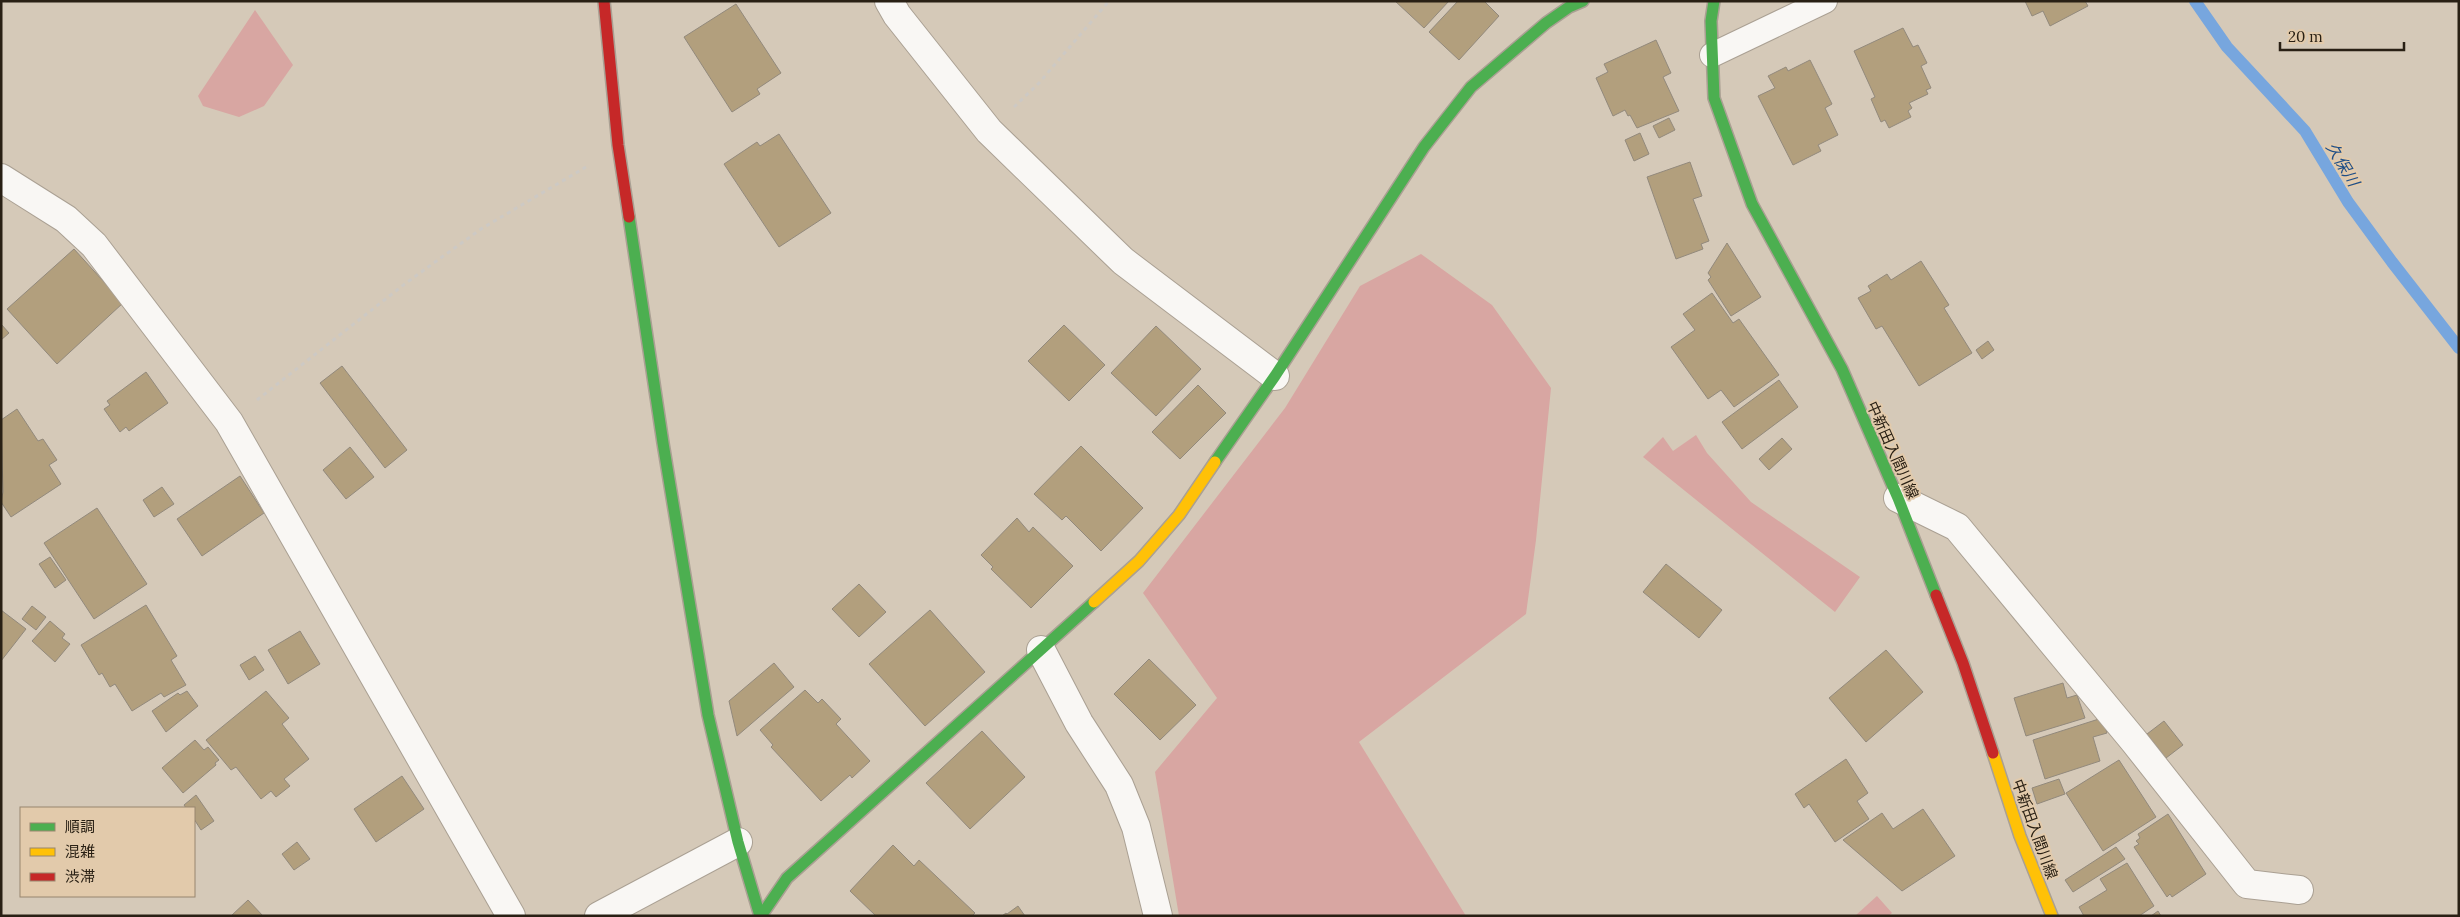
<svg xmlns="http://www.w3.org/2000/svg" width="2460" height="917" font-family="Lora,'Noto Sans JP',serif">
	<rect width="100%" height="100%" fill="#d5c9b8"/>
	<g fill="#d8a6a2">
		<polygon points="255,10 293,65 264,106 239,117 203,106 198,96"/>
		<polygon points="1421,254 1492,305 1551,388 1536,540 1526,614 1359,742 1466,916 1179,916 1155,772 1217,698 1143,593 1285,408 1360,286"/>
		<polygon points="1696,435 1707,453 1751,502 1860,577 1835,612 1643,457 1663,437 1673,451"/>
		<polygon points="1877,896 1892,913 1888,916 1855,916"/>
	</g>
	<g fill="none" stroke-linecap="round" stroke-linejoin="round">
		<polyline stroke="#77a6de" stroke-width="12" points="2195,1 2227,47 2305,131 2348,202 2392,262 2459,348"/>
	</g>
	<g fill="#b29f7d" stroke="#92897c">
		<polygon points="1395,1 1449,1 1424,28"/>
		<polygon points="1458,1 1484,1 1499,16 1459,60 1429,32"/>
		<polygon points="2025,1 2085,1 2088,6 2050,26 2043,11 2032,16"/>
		<polygon points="736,4 781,73 757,89 760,94 732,112 684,37"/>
		<polygon points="1903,28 1913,47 1918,45 1927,63 1921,66 1931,88 1926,90 1928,94 1909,103 1912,108 1908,111 1911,117 1889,128 1885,120 1881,122 1871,99 1875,97 1854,51"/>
		<polygon points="1656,40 1671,73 1663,77 1679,111 1637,128 1630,115 1628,116 1625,110 1613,116 1596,78 1608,72 1604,64"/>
		<polygon points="1810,60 1832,104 1825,108 1838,135 1818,145 1821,151 1793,165 1758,96 1775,88 1768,76 1786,67 1788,71"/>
		<polygon points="1669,118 1675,130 1659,138 1653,126"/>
		<polygon points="1640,133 1649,154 1634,161 1625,140"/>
		<polygon points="779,134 831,213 779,247 724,164 757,142 760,146"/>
		<polygon points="1690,162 1702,196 1693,199 1709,241 1701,244 1703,249 1676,259 1647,177"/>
		<polygon points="1727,243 1761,297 1731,316 1708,280 1711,277 1708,273"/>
		<polygon points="74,249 123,303 57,364 7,309"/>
		<polygon points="1921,261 1949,305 1944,308 1972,353 1919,386 1882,326 1876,329 1858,298 1871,291 1868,286 1887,274 1891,280"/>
		<polygon points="1712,293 1733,323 1739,319 1779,375 1734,407 1721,390 1708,399 1671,347 1695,330 1683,314"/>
		<polygon points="1,324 9,333 1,340"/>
		<polygon points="1064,325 1105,365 1069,401 1028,361"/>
		<polygon points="1156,326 1201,369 1156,416 1111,373"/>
		<polygon points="1988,341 1994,350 1982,359 1976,350"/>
		<polygon points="342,366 407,450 385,468 320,383"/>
		<polygon points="146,372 168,403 129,431 126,427 120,432 104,409 110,405 107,401"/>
		<polygon points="1779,380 1798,407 1742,449 1722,422"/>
		<polygon points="1198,385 1226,413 1180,459 1152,432"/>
		<polygon points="17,409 38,441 43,439 57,460 49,465 61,484 11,517 1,502 3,492 1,420"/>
		<polygon points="1782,438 1792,449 1769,470 1759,459"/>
		<polygon points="1081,446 1143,508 1101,551 1066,516 1062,520 1034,494"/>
		<polygon points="350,447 374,477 346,499 323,470"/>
		<polygon points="240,476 264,513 202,556 177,519"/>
		<polygon points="162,487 174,504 154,517 143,500"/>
		<polygon points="97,508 147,584 94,619 44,543"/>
		<polygon points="1017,518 1029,532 1033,527 1073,566 1031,608 991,569 993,567 981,555"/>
		<polygon points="50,557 66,580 55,588 39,564"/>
		<polygon points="1666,564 1722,610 1699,638 1643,592"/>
		<polygon points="859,584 886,612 859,637 832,609"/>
		<polygon points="146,605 177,656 171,660 186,685 164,697 161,693 132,711 115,684 110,687 102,673 99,675 81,645"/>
		<polygon points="32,606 46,617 36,630 22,619"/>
		<polygon points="1,610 26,629 1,661"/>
		<polygon points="930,610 985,672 925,726 869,664"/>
		<polygon points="50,621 65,634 62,638 70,644 55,662 32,641"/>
		<polygon points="300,631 320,664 288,684 268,650"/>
		<polygon points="1886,650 1923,692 1866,742 1829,698"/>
		<polygon points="255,656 264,670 249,680 240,665"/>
		<polygon points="1149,659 1196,705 1160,740 1114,694"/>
		<polygon points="774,663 794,687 737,736 729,701"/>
		<polygon points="2063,683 2067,698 2077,695 2085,718 2026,736 2014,698"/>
		<polygon points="805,690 818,703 822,699 841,719 836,724 870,761 852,778 850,775 821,801 771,747 773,745 760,730"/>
		<polygon points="187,691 198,706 166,732 152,711 178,693 180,695"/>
		<polygon points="266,691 289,718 282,724 309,759 284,779 290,786 276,797 271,791 261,799 236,767 231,770 206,740"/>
		<polygon points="2102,718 2107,733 2093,737 2100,761 2045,779 2033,740"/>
		<polygon points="2164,721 2183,745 2166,758 2147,734"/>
		<polygon points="982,731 1025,777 970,829 926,783"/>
		<polygon points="195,740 204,750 208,747 219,760 215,763 216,765 183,793 162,768"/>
		<polygon points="1846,759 1868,793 1857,801 1869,819 1835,842 1809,804 1804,808 1795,794"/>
		<polygon points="2119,760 2156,817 2103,851 2066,793"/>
		<polygon points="402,776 424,809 376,842 354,809"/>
		<polygon points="2059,779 2065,794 2037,804 2032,788"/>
		<polygon points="196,795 214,821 201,830 194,819 194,808 186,808 184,805"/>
		<polygon points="1923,809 1955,856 1902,891 1843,840 1882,813 1893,829"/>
		<polygon points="2168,814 2206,874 2172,897 2170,894 2167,897 2134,847 2139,844 2136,841 2140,838 2138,834"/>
		<polygon points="297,842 310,859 294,870 282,854"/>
		<polygon points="893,845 914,866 919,860 975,913 972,916 876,916 850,891"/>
		<polygon points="2116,847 2125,859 2073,892 2065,880"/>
		<polygon points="2127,863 2154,906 2139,916 2084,916 2079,907 2107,890 2100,879"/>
		<polygon points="248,900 263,916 231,916"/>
		<polygon points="1018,906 1025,916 1002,916 1006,913 1007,914"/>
		<polygon points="2158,911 2161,916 2151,916"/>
	</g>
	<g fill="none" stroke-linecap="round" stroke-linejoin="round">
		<defs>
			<polyline id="lane" points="1712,55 1825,1"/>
			<g id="street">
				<polyline points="889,1 897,15 989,131 1123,261 1275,376"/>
				<polyline points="1,178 66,219 94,245 229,422 511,916"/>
				<polyline points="1898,498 1957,527 2134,741 2247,884 2299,890"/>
				<polyline points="1041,650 1079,723 1119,785 1136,827 1158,916"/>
				<polyline points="599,916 738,842"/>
			</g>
			<g id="fast">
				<polyline points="1714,1 1711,21 1714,98 1752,204 1842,369 1898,498 1936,595"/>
				<polyline points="629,217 663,443 708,715 738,842 760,916"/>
				<polyline points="1215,462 1275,376 1424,147 1471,87 1546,23 1569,7 1583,1"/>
				<polyline points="761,916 787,878 1094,602"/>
			</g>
			<g id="slow">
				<polyline points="1094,602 1139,561 1179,515 1215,462"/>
				<polyline points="1993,753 2020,836 2052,916"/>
			</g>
			<g id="jam">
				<polyline points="604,1 618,145 629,217"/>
				<polyline points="1936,595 1963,663 1993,753"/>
			</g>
		</defs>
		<use href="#lane" stroke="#aaa093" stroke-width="26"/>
		<use href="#street" stroke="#aaa093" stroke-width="30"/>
		<use href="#fast" stroke="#aaa093" stroke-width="14"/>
		<use href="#slow" stroke="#aaa093" stroke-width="14"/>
		<use href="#jam" stroke="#aaa093" stroke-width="14"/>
		<g stroke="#cdc9c4" stroke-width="3" stroke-dasharray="4 4" stroke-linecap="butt">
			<polyline points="1014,107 1039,83 1109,1"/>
			<polyline points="257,400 406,283 481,229 586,167"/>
		</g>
		<use href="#lane" stroke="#f9f7f4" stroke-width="24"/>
		<use href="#street" stroke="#f9f7f4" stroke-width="28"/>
		<use href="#fast" stroke="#4caf50" stroke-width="11"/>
		<use href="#slow" stroke="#ffc107" stroke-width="11"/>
		<use href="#jam" stroke="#c62828" stroke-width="11"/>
	</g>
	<g text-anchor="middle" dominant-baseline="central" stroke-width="4" stroke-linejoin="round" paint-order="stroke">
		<g font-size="15" fill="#292014" stroke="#e2caab">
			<text transform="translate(1893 450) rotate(66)">中新田入間川線</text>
			<text transform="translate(2035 829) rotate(70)">中新田入間川線</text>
		</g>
		<g font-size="16" font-style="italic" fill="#1f4f87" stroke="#e2caab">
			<text transform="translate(2343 164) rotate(59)">久保川</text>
		</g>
	</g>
	<rect width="2460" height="917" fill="none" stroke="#292014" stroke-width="5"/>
	<rect x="20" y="807" width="175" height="90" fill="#e2caab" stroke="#98866f"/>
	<rect x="30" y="823" width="25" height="8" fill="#4caf50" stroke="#98866f"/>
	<text x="65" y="832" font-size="15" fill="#292014">順調</text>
	<rect x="30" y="848" width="25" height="8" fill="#ffc107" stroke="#98866f"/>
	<text x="65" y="857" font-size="15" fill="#292014">混雑</text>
	<rect x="30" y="873" width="25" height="8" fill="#c62828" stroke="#98866f"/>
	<text x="65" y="882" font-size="15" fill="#292014">渋滞</text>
	<path d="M2280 42v8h124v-8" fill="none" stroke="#292014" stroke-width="2.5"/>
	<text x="2288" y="42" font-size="15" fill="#292014" stroke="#e2caab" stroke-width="4" paint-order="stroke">20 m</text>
</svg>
